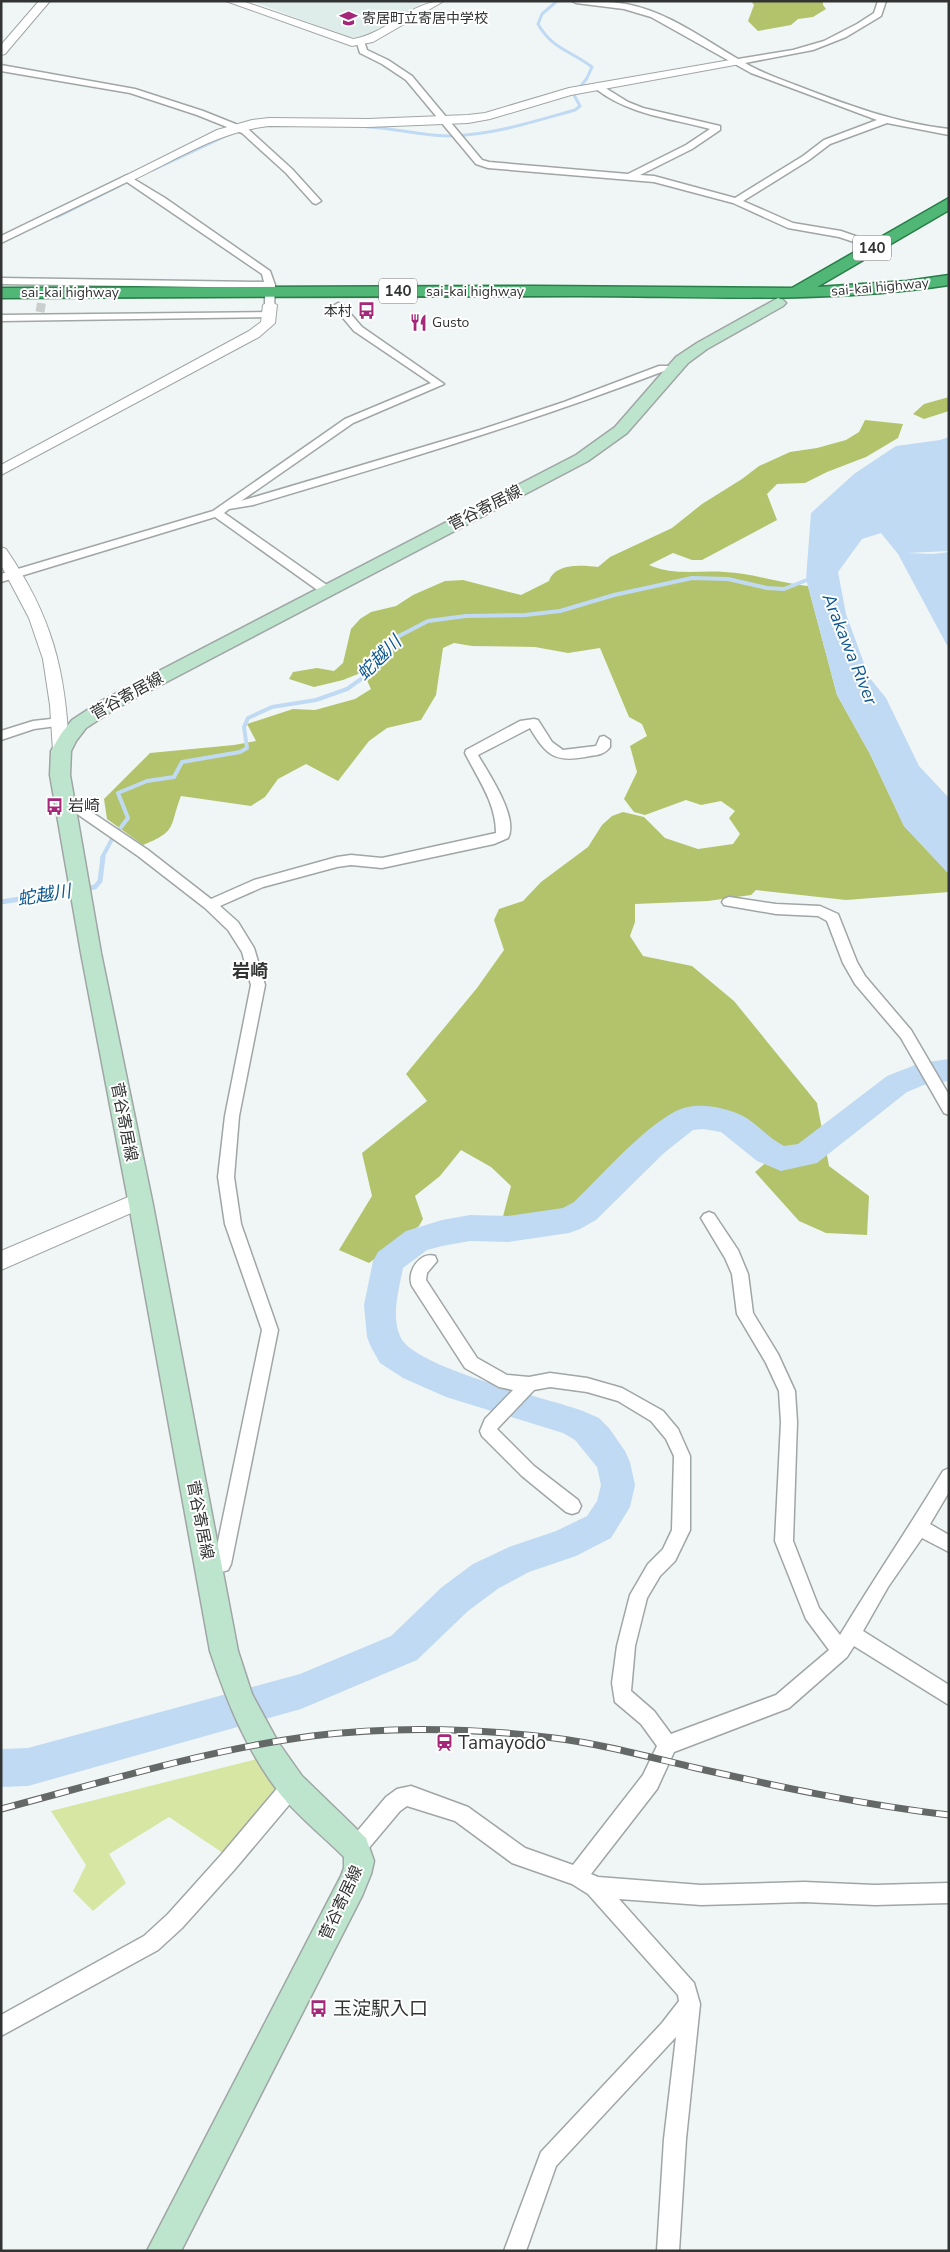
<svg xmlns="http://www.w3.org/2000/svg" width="950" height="2252" font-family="'Nunito Sans','Noto Sans JP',sans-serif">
	<rect width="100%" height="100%" fill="#f0f6f5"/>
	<polygon fill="#deedea" points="251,1 426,1 372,32 357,37 348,37"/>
	<polygon fill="#d7e6a2" points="257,1759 279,1787 223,1853 169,1817 109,1854 126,1883 93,1911 73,1891 86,1865 51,1811"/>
	<g fill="#b2c36c">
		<polygon points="751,1 823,1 823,5 826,9 813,17 798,19 791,25 758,31 748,21 754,5"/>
		<polygon points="949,397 949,411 924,419 913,414 924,404"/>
		<path d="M865,420L903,424L898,438L866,457L827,472L805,483L777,484L767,494L777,520L702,560H692L673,553L649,565C674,576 698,570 725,572C751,573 780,583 808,586L837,695L870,754L904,826L949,874V892L846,900L756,890L751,895L708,901L635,904V922L630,936L643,956L692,966L734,1001L817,1103L829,1166L869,1196L867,1235L826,1233L799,1221L755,1172L771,1158C765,1150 760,1139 753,1132C738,1118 712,1108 692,1114C680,1118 673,1124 659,1126L583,1208L564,1216L545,1221L501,1224L511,1186L491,1167L461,1150L440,1176L415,1196L423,1219L419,1226L369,1263L339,1250L372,1196L362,1153L427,1101L406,1074L477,988L504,950L494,920L499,909L523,901L541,882L588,847L602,825L612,816L623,812L644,817L665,838L698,849L733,844L740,834L729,818L735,811L721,801L701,805L686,800L645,815L634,812L624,799L637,772L630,746L647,736L642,724L629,717L600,648L568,653L535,647L472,646L454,643L443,648L436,695L421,720L387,728L369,741L338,781L306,764L278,779L265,797L251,806L181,796C169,827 178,831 143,845L107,819L104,799L150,753L234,745L256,741L247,724L293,709L315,710L355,699L371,689L363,672L343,680L314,687L289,679L293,672L317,668L334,671L343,663L351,629L360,619L371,612L396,606L413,595L445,581L463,580L521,595L549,581C555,563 582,565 598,567L610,557L672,528L702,504L742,479L759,466L790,452L817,448L846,440L859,432Z"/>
	</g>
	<polygon fill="#c0daf3" points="949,437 949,551 907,553 933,554 949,552 949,649 898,554 881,533 862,539 838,572 846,614 869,677 886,698 919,766 949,798 949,874 904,826 870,754 837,695 806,579 811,513 854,474 896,446 940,440"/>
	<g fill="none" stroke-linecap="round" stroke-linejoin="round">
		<g stroke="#c0daf3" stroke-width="3">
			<path d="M367,127C395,128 423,136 451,136C493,135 535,121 575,110L580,106L574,95L587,78L592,67C571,51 552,49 538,24L542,14L557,1"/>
			<polyline points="153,170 230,134"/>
			<polyline points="57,217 119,186"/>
		</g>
		<polyline stroke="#c0daf3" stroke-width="4" points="102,858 112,839 128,818 118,793 147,781 174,777 182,762 240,752 247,748 244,727 248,718 272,707 316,700 347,689 367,675 382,659 397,637 428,621 466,616 525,615 560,611 614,595 692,578 728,579 767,588 784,589 812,578"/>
		<polyline stroke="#c0daf3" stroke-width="5" points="1,902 95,887 100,881 103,857"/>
		<path fill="#c0daf3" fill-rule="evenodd" d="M949,1059V1081L924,1085L907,1092L817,1163L781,1171L757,1161L721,1132L703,1129L693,1130L664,1153L596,1220L580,1229L569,1233L508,1242L470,1241L442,1246L427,1250L403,1268C399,1289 391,1315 400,1336C412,1368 548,1398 583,1411L599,1418L609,1428L625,1451L630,1462L635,1485L630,1507L611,1538L576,1556L529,1572L499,1588L468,1611L417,1660L301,1709L28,1786L1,1787V1749L28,1748L300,1674L391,1636L442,1587L473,1564L509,1547L556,1531L587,1516L597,1501L601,1485L597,1467L575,1440L563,1433L446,1397L403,1378L380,1363L371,1347L367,1337L364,1305L373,1261L378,1252L406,1231L442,1220L470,1215L508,1216L563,1208L574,1202C603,1174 639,1132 674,1112C694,1101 721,1106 741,1115C756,1122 768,1138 784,1146L798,1144L887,1076L920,1063Z"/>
		<polyline stroke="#cacfce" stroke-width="9" stroke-dasharray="9 4.5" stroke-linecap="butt" points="40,312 44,288"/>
		<defs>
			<g id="minor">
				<path d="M572,1C590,1 608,1 626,4C668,12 702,38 738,59L793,50L824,41L857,24L874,13L878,1H886L881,16L846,37L813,50L745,63C762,73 780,79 798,86C847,105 896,123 949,129V135L887,123L830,144L809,160L743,201L793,223L841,231L878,244L880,246L875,249L839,237L788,228L733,203L654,182L488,168L476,164L406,80L382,64L360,53L357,43L364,41L367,50L388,60L412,76L482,160L489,162L628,174L686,145L710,129C670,118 630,115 596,89L595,87L599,84L628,102L643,108L720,126V130L692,149L640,175L654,176L735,198L803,156L824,140L877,120L751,73L651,17L624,9L576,3Z"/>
				<polygon points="1,65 135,89 203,111 248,129 292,169 321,201 316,204 313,203 286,173 242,133 197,115 130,93 1,71"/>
				<polygon points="127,175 165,198 270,271 275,285 274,307 266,307 265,305 265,288 1,284 1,278 264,282 262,274 127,182 1,243 1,236"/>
				<path d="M338,303L342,304L362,327L444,384L353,423L241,501L480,430L564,402L659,366H674L679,369L674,372L664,371C529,423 391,464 253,505L229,509L224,513L331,588L333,591L331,594H323L215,517L1,582V574L213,511L345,419L431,383L354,331L333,306Z"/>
				<polygon points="270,312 274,313 274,317 1,321 1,315"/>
				<polygon points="60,718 66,722 64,725 34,729 1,740 1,731 33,721"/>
				<path d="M534,719L538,720L552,742L563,750L596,746L600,737L604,736L610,740V747C605,754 598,755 590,756C556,763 547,757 530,728L478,755C488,773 519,817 508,838L494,844L382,868L351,865L337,867L263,887L220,906L238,922L254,948L265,985L239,1116L234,1177L241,1224L278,1330L231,1564L228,1570C220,1573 211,1574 203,1571L200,1565L203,1559L215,1556L262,1330L225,1224L218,1177L225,1116L251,985L242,952L228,930L205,908L138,856L57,800L59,797H69L148,850L211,899L254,880L337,857L351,855L382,858L496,833C496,803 478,779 465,753L466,750L520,721Z"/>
				<polygon points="729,897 776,904 820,906 838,914 857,962 865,976 911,1030 949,1095 949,1115 944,1113 901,1038 855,984 843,963 827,921 818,916 776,914 724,905 722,902 724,899"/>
				<path d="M709,1212L714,1214L738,1250L748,1274L753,1313L778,1354L795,1391L797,1422L793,1541L819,1608L840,1635C873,1580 910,1526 943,1471L949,1468V1492L930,1524L949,1535V1552L922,1538L888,1587L863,1631L949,1685V1705L854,1646L847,1657L789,1708L674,1752L657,1789L591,1874L598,1877L701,1885L804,1882L875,1885L949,1883V1903L875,1905L804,1902L701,1905L619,1899L694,1983L700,2004L686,2139L679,2251H657L664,2139L676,2037L556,2166L526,2251H504L541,2152L662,2023L679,2001L678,1995L588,1894L572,1884L512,1863L455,1821L407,1806L400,1811L363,1855L356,1858L349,1855L346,1848L349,1841L386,1797L397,1789L411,1786L468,1807L525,1848L573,1865L643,1775L657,1746L641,1724L615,1702L612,1683L617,1646L630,1595L648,1564L663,1549L672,1530L674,1456L666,1439L651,1421L618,1401L587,1392L550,1387L534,1390L497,1429L534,1466L578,1500L581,1506L578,1512L572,1514L566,1512L522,1476L482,1436L480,1431L485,1419L513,1390L499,1387L465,1368L412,1286C406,1272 420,1251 435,1256L437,1261L427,1273L426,1280L477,1358L507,1375L529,1377L550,1373L587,1378L622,1388L663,1411L678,1429L690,1456V1530L675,1561L660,1576L647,1598L635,1646L631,1691L654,1711L671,1734L776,1695L829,1650L806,1619L775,1541L781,1422L779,1391L766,1363L737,1314L732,1274L725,1258L701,1218L704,1214Z"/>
				<polygon points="292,1777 299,1779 301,1786 299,1793 235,1869 182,1928 158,1950 1,2036 1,2015 144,1936 168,1914 221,1855 285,1779"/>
			</g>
			<g id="tertiary">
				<polygon points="39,1 50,1 5,54 1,55 1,45"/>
				<path d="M226,1H242L353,39C386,34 411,1 444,1L373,42L352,46Z"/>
				<path d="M736,59L740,60L742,62L740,64L571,95L490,119L468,123L368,127L269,126C220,131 175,160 131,181H123L121,178L217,130L252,120L269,118L368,119L468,115L485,113L569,88Z"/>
				<polygon points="270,301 277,305 275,323 259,337 1,475 1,465 249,331 261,322 263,305"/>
				<path d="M1,547L6,549C52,616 66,671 69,751L67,755L61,757L55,755L53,751L50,705L43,659L29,618L1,565Z"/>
				<polygon points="140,1192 147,1194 150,1200 147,1206 1,1270 1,1251"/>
			</g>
			<path id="secondary" d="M778,298L783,300L786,303L783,306L707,349L688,363L627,433L588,461L115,709L86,728L76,741L71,751L70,775L101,953L153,1205L238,1651L252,1694L278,1742L302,1776L366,1838L374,1861L371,1874L362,1896L181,2251H147L341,1876L344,1868V1857C324,1837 299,1817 281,1795C247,1752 227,1702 210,1651L129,1205L81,953L50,775L51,751L61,734L72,720L101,701L576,455L615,427L676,357L697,343Z"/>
			<path id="trunk" d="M949,198V210L817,287L907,281L949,275V285C826,304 702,296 578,296C386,296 193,297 1,298V288L535,286L792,288Z"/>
		</defs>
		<use href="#minor" stroke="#a0a6a5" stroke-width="3"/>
		<use href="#tertiary" stroke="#a0a6a5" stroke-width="2"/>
		<use href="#secondary" stroke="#a0a6a5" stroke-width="3"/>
		<use href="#trunk" stroke="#297d48" stroke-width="3"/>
		<use href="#minor" fill="#fff" fill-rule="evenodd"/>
		<use href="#tertiary" fill="#fff" fill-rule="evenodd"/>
		<use href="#secondary" fill="#bde4cc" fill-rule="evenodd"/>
		<use href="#trunk" fill="#50b776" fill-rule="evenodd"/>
		<defs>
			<path id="rail" d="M1,1809C104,1782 206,1750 312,1736C392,1726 474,1728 554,1738C602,1744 649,1757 696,1768C780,1787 864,1805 949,1815"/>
		</defs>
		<use href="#rail" stroke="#646867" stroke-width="7"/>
		<use href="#rail" stroke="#fff" stroke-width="5" stroke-dasharray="14" stroke-linecap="butt"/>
	</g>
	<defs>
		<symbol id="school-bare" viewBox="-9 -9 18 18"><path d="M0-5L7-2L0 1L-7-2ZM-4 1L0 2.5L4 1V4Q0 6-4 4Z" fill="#a42779" stroke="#fff" stroke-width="2.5" paint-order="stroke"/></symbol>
		<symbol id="bus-bare" viewBox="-9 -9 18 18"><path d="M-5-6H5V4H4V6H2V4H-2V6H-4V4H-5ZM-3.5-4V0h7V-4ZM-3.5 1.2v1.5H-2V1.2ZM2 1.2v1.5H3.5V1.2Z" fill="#a42779" stroke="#fff" stroke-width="2.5" paint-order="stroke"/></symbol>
		<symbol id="restaurant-bare" viewBox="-9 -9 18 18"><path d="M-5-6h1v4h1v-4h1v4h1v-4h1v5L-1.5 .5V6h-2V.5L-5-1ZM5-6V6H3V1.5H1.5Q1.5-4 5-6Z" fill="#a42779" stroke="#fff" stroke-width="2.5" paint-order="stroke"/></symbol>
		<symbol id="station-bare" viewBox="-9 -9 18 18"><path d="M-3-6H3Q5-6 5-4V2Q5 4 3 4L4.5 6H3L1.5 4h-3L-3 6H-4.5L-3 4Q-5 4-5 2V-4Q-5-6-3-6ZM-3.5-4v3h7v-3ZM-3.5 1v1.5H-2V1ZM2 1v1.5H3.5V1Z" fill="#a42779" stroke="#fff" stroke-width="2.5" paint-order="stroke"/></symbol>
	</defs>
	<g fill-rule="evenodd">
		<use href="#school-bare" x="336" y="6" width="25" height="25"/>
		<use href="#bus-bare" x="354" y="298" width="25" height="25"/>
		<use href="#restaurant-bare" x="406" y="310" width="25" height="25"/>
		<use href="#bus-bare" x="42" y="794" width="25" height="25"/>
		<use href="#station-bare" x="432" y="1730" width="25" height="25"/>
		<use href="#bus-bare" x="306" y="1996" width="25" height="25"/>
	</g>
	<g text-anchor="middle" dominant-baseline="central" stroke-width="4" stroke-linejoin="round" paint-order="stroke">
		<g font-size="14" fill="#313433" stroke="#fff" text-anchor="start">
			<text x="362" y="18">寄居町立寄居中学校</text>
			<text x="352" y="311" text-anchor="end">本村</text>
			<text x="432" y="322">Gusto</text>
		</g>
		<g font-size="14" fill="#313433" stroke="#fff">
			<text transform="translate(880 287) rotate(-5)">sai-kai highway</text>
			<text x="475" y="291">sai-kai highway</text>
			<text x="70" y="292">sai-kai highway</text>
		</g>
		<g fill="#fff" stroke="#6f7170" stroke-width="1">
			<rect x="853" y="235.5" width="38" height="25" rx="4"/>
			<rect x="379" y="278.5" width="38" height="25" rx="4"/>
		</g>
		<g font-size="15" font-weight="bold" fill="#313433">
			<text x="872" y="248">140</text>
			<text x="398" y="291">140</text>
		</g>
		<g font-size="16" fill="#313433" stroke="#fff">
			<text transform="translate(485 508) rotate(-27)">菅谷寄居線</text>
			<text transform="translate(127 696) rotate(-29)">菅谷寄居線</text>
			<text transform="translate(124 1122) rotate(79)">菅谷寄居線</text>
			<text transform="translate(200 1520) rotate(79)">菅谷寄居線</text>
			<text transform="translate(341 1903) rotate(-65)">菅谷寄居線</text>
		</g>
		<g font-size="16" fill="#313433" stroke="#fff" text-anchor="start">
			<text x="68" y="806">岩崎</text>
		</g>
		<g font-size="18" font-style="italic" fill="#0c5890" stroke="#fff">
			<text transform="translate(850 649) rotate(68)">Arakawa River</text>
			<text transform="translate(379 658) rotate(-45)">蛇越川</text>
			<text transform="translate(44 895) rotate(-9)">蛇越川</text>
		</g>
		<g font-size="18" font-weight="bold" fill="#313433" stroke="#fff">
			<text x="250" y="971">岩崎</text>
		</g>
		<g font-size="19" fill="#313433" stroke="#fff" text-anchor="start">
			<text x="458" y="1743">Tamayodo</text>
			<text x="333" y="2009">玉淀駅入口</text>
		</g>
	</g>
	<rect width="950" height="2252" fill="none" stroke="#313433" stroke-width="5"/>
</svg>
